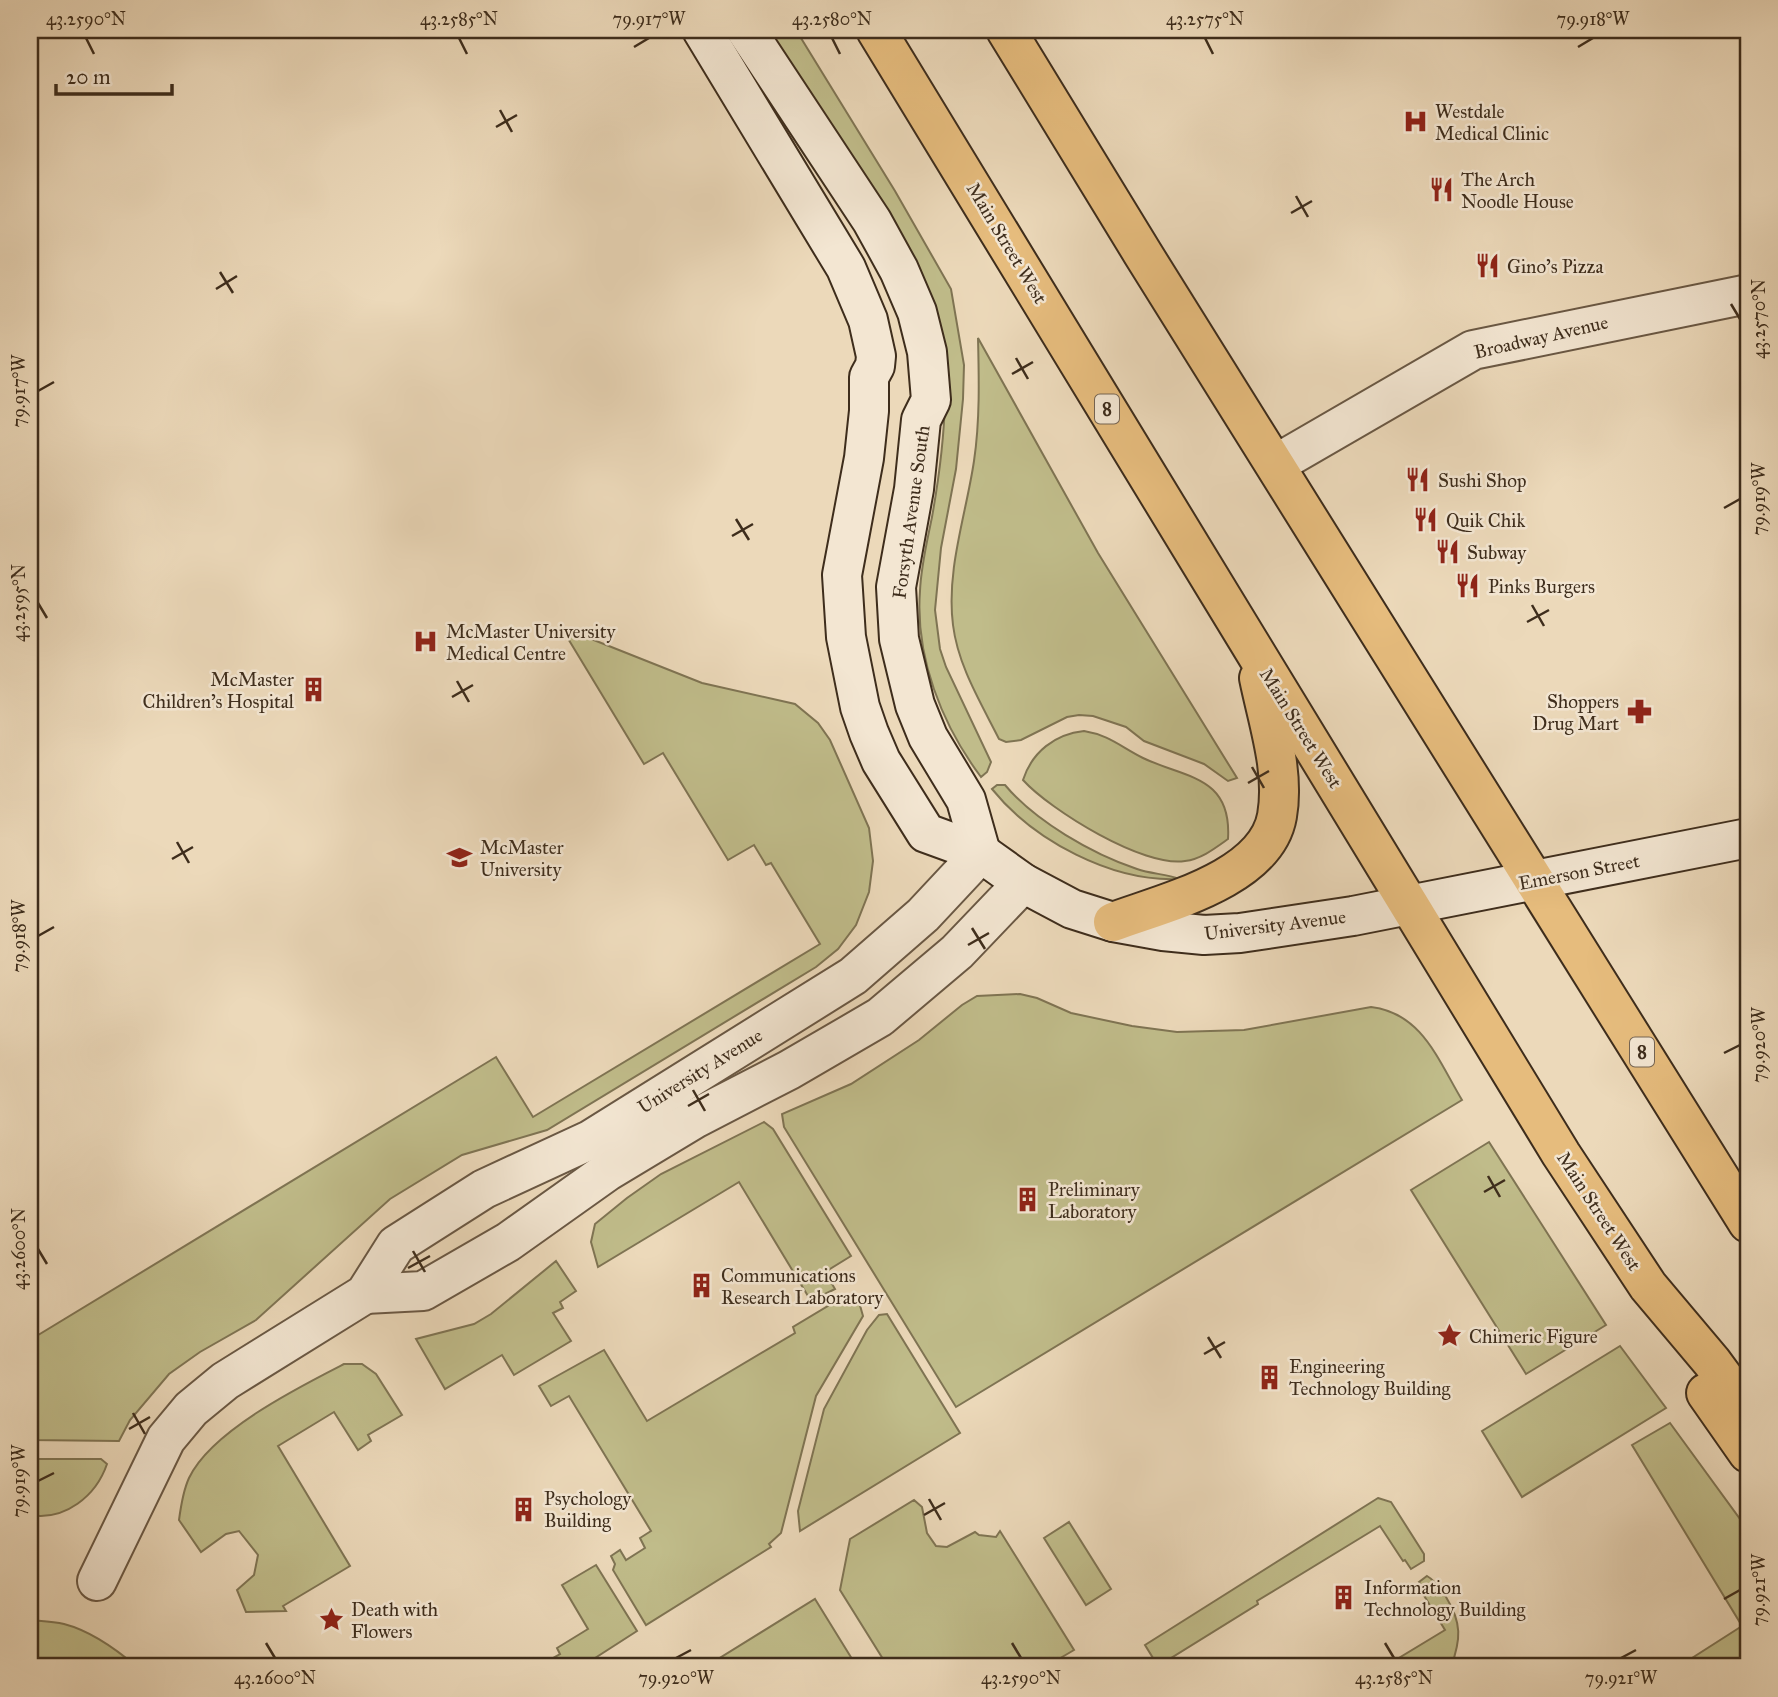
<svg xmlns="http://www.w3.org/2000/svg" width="1778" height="1697" font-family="'IM FELL Great Primer',serif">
	<rect width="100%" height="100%" fill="#ecd9ba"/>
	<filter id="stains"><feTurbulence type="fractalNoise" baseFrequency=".00286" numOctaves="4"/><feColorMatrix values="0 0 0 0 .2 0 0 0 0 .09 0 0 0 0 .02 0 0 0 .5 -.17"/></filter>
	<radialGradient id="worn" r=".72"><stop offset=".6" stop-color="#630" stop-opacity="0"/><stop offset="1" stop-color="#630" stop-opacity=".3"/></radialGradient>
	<g fill="#c0bc8a" stroke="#7f7453" stroke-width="2">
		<path d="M760,30H796L895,191L951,289L964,365L963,399L956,469L941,548L935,610L940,649L946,667L991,762L987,772L981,777C942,725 915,657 920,591C921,566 927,542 932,517C939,478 944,440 945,400Z"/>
		<path d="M978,338L1098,553L1237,778L1228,781L1204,764L1144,741L1126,727L1093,716L1079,715L1067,717L1021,740L1006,742L999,739C981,703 958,666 953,625C946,570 966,515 974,461C980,421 979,378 978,338Z"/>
		<polygon points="561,627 702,683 795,704 818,723 830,740 869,828 873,861 869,892 856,925 838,949 816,967 547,1130 462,1155 390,1199 256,1320 200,1352 169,1374 130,1420 119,1441 30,1440 30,1340 496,1057 533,1117 820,944 771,863 766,865 754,845 728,860 663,753 644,764"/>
		<path d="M1084,731C1109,735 1121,747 1143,758C1184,778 1232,775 1228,839C1214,849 1201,859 1185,861C1144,868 1050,810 1023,780C1032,752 1055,734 1084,731Z"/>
		<path d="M997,785H1005C1035,821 1092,854 1137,869C1151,874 1167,874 1179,879C1112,882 1034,841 992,789Z"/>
		<path d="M1020,994L1037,998L1071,1013L1132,1026L1177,1032L1244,1030L1371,1007C1422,1013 1438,1060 1462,1100L956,1407L784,1127L782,1114L851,1084L919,1040L962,1005L977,996Z"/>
		<polygon points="764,1122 773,1129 851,1256 825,1272 835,1289 811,1301 739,1182 598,1267 591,1242 595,1224 627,1198 661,1174"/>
		<polygon points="1489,1142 1606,1325 1526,1374 1411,1190"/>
		<polygon points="556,1261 576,1291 560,1302 563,1308 553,1313 571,1341 514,1375 502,1355 445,1389 416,1339 474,1324 491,1314"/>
		<polygon points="851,1297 859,1302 863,1316 816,1396 781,1533 769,1544 771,1547 646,1625 613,1570 615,1564 611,1556 620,1550 626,1560 645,1548 640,1538 651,1531 569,1396 551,1406 539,1386 604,1350 647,1421 795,1333 793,1327 838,1300"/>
		<polygon points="887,1314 960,1433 800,1531 798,1511 824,1409 867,1330 879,1315"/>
		<polygon points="1620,1346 1666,1408 1522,1497 1482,1431"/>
		<path d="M344,1364H362L376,1374L402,1415L368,1435L371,1441L358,1450L334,1412L278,1446L350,1566L283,1606L286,1611L246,1612L237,1590L254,1575L258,1555L239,1531L226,1534L201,1552L179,1520C181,1505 183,1491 189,1478C211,1431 299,1387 344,1364Z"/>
		<polygon points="1670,1423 1748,1530 1748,1667 1678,1667 1742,1626 1632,1445"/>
		<path d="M30,1459H101L107,1464C96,1496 65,1521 30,1515Z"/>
		<polygon points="1378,1498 1391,1502 1424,1554 1424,1561 1411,1569 1405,1560 1403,1561 1380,1526 1257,1601 1258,1604 1158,1666 1145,1645"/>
		<polygon points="914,1500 922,1507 927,1533 936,1546 947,1547 975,1532 979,1535 996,1537 1000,1531 1074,1650 1045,1667 888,1667 840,1590 850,1539"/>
		<polygon points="1069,1522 1111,1589 1086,1605 1044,1538"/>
		<polygon points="596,1565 637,1631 581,1667 537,1667 560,1654 557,1648 588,1629 562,1585"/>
		<path d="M1427,1576C1436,1581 1440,1589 1446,1597C1462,1623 1461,1639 1451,1667H1384L1445,1630L1423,1594L1425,1592L1419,1582Z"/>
		<polygon points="815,1599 857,1667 704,1667 705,1667"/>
		<path d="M30,1620C41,1621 53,1621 64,1624C91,1631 116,1649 137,1667H30Z"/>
	</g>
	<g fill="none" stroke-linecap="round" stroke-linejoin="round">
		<defs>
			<g id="street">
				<polyline points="1276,464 1473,350 1748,294"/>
				<polyline points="365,1294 423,1291 508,1242 608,1171 696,1118 789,1070 880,1017 957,952 1023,883"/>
				<polyline points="97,1581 166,1439 191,1409 225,1381 365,1294 396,1245 484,1189 590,1140 853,976 923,915 981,853"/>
			</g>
			<g id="secondary">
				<polyline points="702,30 846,268 868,320 876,356 875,366 869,377 869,411 864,458 842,575 846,637 860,707 869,733 881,761 926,833 981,853 1023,883 1072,909 1113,922 1163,931 1204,935 1240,933 1353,916 1748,838"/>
				<polyline points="746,30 872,221 899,270 917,312 927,352 931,400 921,420 914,489 896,587 899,639 915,705 928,737 966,800 981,853"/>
			</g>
			<g id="primary">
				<polyline points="876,30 1561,1154 1648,1286 1712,1362 1748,1411"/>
				<polyline points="1006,30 1143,254 1748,1223"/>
				<path d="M1113,922C1164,903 1266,879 1277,816C1285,771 1268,722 1259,678"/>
				<polyline points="1706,1393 1748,1453"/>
			</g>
		</defs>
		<use href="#street" stroke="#6a5844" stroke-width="42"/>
		<use href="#secondary" stroke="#3e2d1c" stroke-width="42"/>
		<use href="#primary" stroke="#3e2d1c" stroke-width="42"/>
		<use href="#street" stroke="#f3e6d2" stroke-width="38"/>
		<use href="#secondary" stroke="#f3e6d2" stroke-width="38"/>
		<use href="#primary" stroke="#e6bc7d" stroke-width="38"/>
	</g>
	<path fill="none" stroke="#3e2d1c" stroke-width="2.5" d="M86,38L94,54M459,38L467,54M832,38L840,54M1205,38L1213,54M634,47L649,38M1578,47L1593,38M500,110L512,132M496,127L517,115M1296,196L1308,217M1291,213L1312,201M220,272L233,293M216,289L237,276M1731,304L1740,319M1016,358L1028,379M1012,374L1033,362M38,391L54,382M1724,508L1740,499M736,519L749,540M732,536L753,524M38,603L47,618M1532,605L1544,626M1527,622L1549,610M457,681L469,702M452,697L473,685M1252,767L1264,788M1248,783L1269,771M177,842L189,863M172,859L193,847M972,928L985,949M38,936L54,927M968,945L989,933M1724,1053L1740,1045M693,1090L705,1111M688,1106L709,1094M1488,1176L1500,1197M1484,1192L1505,1180M38,1249L47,1264M413,1251L425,1272M408,1268L430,1256M1208,1337L1221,1358M1204,1354L1225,1342M133,1413L145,1434M129,1429L150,1417M38,1481L54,1473M929,1499L941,1520M924,1515L945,1503M1724,1599L1740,1590M266,1643L275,1658M1012,1643L1021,1658M1385,1643L1394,1658M676,1658L691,1650M1621,1658L1636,1650"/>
	<defs>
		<symbol id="hospital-bare" viewBox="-9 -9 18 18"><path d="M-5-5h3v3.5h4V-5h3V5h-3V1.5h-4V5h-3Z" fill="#8f2418" stroke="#f3e6d2" stroke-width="2.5" paint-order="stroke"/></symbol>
		<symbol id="restaurant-bare" viewBox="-9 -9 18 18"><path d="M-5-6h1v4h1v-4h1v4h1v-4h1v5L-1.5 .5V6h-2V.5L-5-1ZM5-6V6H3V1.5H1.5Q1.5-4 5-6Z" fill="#8f2418" stroke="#f3e6d2" stroke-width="2.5" paint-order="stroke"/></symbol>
		<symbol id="building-bare" viewBox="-9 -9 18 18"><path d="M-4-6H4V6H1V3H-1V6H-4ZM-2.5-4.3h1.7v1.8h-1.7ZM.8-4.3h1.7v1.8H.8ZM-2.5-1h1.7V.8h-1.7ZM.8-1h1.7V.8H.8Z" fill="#8f2418" stroke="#f3e6d2" stroke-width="2.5" paint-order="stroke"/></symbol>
		<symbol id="pharmacy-bare" viewBox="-9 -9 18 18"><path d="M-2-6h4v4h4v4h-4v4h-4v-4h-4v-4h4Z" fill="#8f2418" stroke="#f3e6d2" stroke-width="2.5" paint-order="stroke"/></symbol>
		<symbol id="university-bare" viewBox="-9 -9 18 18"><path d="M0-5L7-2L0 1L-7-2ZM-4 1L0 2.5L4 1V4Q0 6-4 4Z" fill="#8f2418" stroke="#f3e6d2" stroke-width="2.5" paint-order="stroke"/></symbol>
		<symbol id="sight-bare" viewBox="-9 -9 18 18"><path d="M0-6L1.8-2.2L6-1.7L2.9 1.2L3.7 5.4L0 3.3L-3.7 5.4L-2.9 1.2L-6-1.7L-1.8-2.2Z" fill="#8f2418" stroke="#f3e6d2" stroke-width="2.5" paint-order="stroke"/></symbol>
	</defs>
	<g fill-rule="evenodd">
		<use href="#hospital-bare" x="1398" y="104" width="35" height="35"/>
		<use href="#restaurant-bare" x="1424" y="172" width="35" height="35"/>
		<use href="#restaurant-bare" x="1470" y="248" width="35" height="35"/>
		<use href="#restaurant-bare" x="1400" y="462" width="35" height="35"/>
		<use href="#restaurant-bare" x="1408" y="502" width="35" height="35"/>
		<use href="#restaurant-bare" x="1430" y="534" width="35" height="35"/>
		<use href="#restaurant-bare" x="1450" y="568" width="35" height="35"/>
		<use href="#hospital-bare" x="408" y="624" width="35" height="35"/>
		<use href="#building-bare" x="296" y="672" width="35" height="35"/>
		<use href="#pharmacy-bare" x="1622" y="694" width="35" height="35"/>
		<use href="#university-bare" x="442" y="840" width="35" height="35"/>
		<use href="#building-bare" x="1010" y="1182" width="35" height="35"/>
		<use href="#building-bare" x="684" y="1268" width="35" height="35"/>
		<use href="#sight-bare" x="1432" y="1318" width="35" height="35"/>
		<use href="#building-bare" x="1252" y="1360" width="35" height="35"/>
		<use href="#building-bare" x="506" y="1492" width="35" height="35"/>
		<use href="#building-bare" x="1326" y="1580" width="35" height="35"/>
		<use href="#sight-bare" x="314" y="1602" width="35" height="35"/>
	</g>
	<g text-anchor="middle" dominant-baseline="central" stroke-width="5" stroke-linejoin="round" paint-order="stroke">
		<g fill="#f3e6d2" stroke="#746453" stroke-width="2">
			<rect x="1095" y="394.5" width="24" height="29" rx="5"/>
			<rect x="1630" y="1037.5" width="24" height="29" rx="5"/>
		</g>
		<g font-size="18" font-weight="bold" fill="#3e2d1c">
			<text x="1107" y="409">8</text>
			<text x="1642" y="1052">8</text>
		</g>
		<g font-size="19" fill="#3e2d1c" stroke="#f3e6d2" text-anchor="start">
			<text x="1435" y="111">Westdale<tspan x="1435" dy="22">Medical Clinic</tspan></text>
			<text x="1461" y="179">The Arch<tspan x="1461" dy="22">Noodle House</tspan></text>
			<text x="1507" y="266">Gino's Pizza</text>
			<text x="1438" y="480">Sushi Shop</text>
			<text x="1446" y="520">Quik Chik</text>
			<text x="1467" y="552">Subway</text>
			<text x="1488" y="586">Pinks Burgers</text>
			<text x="446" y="631">McMaster University<tspan x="446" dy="22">Medical Centre</tspan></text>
			<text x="294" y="679" text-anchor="end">McMaster<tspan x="294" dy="22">Children's Hospital</tspan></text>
			<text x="1619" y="701" text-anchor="end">Shoppers<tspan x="1619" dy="22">Drug Mart</tspan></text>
			<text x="480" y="847">McMaster<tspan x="480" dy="22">University</tspan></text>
			<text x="1048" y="1189">Preliminary<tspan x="1048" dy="22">Laboratory</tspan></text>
			<text x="721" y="1275">Communications<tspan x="721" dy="22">Research Laboratory</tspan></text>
			<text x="1469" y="1336">Chimeric Figure</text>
			<text x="1289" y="1366">Engineering<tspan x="1289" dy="22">Technology Building</tspan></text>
			<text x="544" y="1498">Psychology<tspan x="544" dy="22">Building</tspan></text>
			<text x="1364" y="1587">Information<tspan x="1364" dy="22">Technology Building</tspan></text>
			<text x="351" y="1609">Death with<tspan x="351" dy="22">Flowers</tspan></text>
		</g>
		<g font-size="19" fill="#3e2d1c" stroke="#f3e6d2">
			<text transform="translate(1007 243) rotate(59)">Main Street West</text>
			<text transform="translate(1541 337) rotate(-13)">Broadway Avenue</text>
			<text transform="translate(911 512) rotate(-82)">Forsyth Avenue South</text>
			<text transform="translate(1301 728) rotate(58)">Main Street West</text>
			<text transform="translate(1579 872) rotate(-11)">Emerson Street</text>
			<text transform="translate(1275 925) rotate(-7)">University Avenue</text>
			<text transform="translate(700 1071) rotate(-32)">University Avenue</text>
			<text transform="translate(1599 1211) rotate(57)">Main Street West</text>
		</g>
	</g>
	<rect width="1778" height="1697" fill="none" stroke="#ecd9ba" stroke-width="77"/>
	<path d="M56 84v10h116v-10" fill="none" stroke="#3e2d1c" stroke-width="3.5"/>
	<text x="66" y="84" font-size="21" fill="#3e2d1c" stroke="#f3e6d2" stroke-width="5" paint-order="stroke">20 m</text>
	<rect x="38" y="38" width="1702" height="1620" fill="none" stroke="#3e2d1c" stroke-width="2.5"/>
	<g font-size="18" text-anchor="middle" fill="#3e2d1c">
		<text x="86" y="25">43.2590°N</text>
		<text x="459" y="25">43.2585°N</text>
		<text x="649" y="25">79.917°W</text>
		<text x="832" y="25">43.2580°N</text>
		<text x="1205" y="25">43.2575°N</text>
		<text x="1593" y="25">79.918°W</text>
		<text transform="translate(1759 319) rotate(-90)" y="6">43.2570°N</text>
		<text transform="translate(19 391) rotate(-90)" y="6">79.917°W</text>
		<text transform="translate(1759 499) rotate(-90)" y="6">79.919°W</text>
		<text transform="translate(19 603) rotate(-90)" y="6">43.2595°N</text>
		<text transform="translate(19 936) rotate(-90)" y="6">79.918°W</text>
		<text transform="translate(1759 1045) rotate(-90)" y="6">79.920°W</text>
		<text transform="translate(19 1249) rotate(-90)" y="6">43.2600°N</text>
		<text transform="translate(19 1481) rotate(-90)" y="6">79.919°W</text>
		<text transform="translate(1759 1590) rotate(-90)" y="6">79.921°W</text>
		<text x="275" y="1684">43.2600°N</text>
		<text x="676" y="1684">79.920°W</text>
		<text x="1021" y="1684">43.2590°N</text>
		<text x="1394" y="1684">43.2585°N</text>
		<text x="1621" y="1684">79.921°W</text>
	</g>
	<rect width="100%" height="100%" filter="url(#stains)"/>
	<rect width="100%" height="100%" fill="url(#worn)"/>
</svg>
